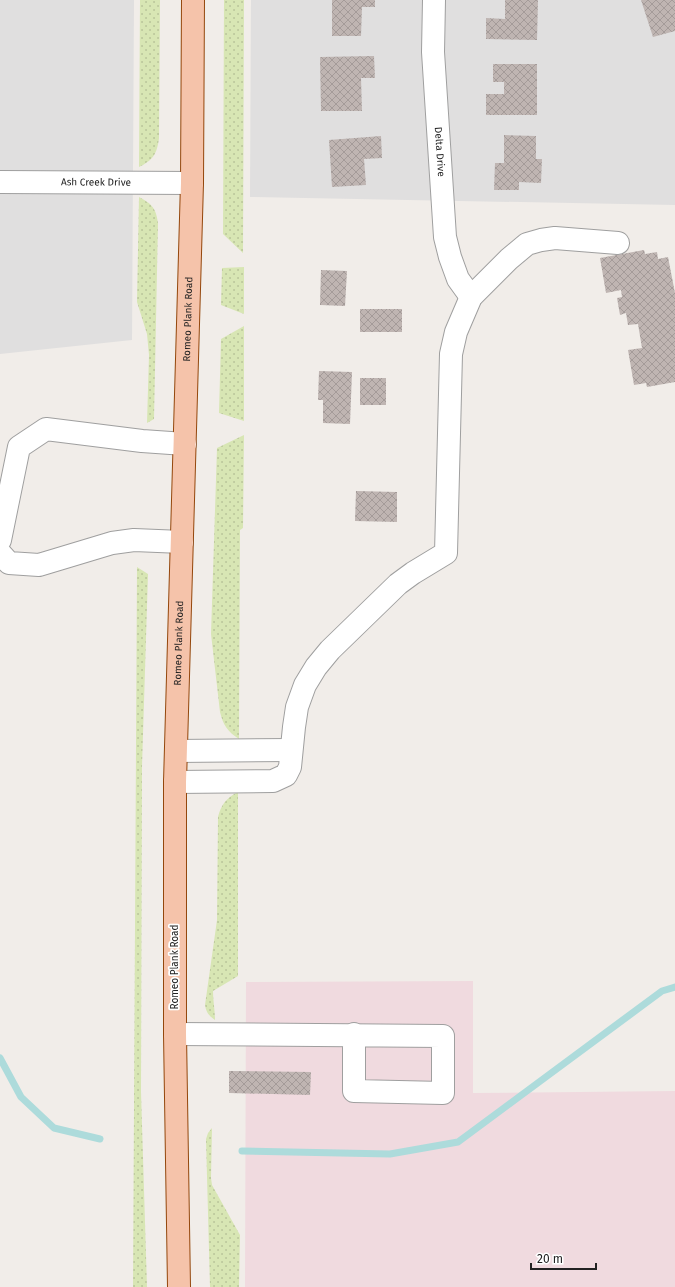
<svg xmlns="http://www.w3.org/2000/svg" width="675" height="1287" font-family="'Fira Sans',sans-serif">
	<defs>
		<pattern id="grass-dots" width="8" height="8" patternUnits="userSpaceOnUse"><rect width="8" height="8" fill="#d8e6b4"/><path d="M2 2h.1M6 6h.1" fill="none" stroke="#b9c59a" stroke-width="1.8" stroke-linecap="round"/></pattern>
		<pattern id="building-cross-hatch" width="8" height="8" patternUnits="userSpaceOnUse"><rect width="8" height="8" fill="#bfb5b2"/><path d="M0 0l8 8M0 8l8-8" fill="none" stroke="#a49b99"/></pattern>
	</defs>
	<rect width="100%" height="100%" fill="#f1ede9"/>
	<g fill="#e0dfdf">
		<polygon points="0,0 134,0 132,340 0,354"/>
		<polygon points="251,0 675,0 675,205 250,197"/>
	</g>
	<polygon fill="#f0dadf" points="473,981 473,1093 675,1091 675,1287 245,1287 246,982"/>
	<g fill="url(#grass-dots)">
		<path d="M140,0H160L159,138C157,154 153,160 139,167Z"/>
		<polygon points="224,0 244,0 243,253 223,234"/>
		<path d="M139,197C152,204 156,208 158,223L154,419L147,423L149,355L147,334L137,302Z"/>
		<polygon points="244,267 244,314 221,305 222,268"/>
		<polygon points="244,326 244,421 219,413 221,339"/>
		<path d="M244,435L243,528L240,530L239,739C228,732 223,725 220,712L211,634L217,448Z"/>
		<polygon points="137,567 148,574 142,767 141,1092 147,1287 133,1287"/>
		<path d="M238,792V976L213,991C213,1001 215,1010 215,1020C209,1016 206,1012 205,1005L217,920L218,817C221,805 226,798 238,792Z"/>
		<polygon points="212,1128 211,1178 212,1185 240,1235 239,1287 210,1287 206,1139 208,1133"/>
	</g>
	<g fill="none" stroke-linecap="round" stroke-linejoin="round">
		<g stroke="#addbdb" stroke-width="7">
			<polyline points="0,1058 21,1097 54,1128 100,1139"/>
			<polyline points="242,1151 390,1154 458,1142 662,991 675,987"/>
		</g>
	</g>
	<g fill="url(#building-cross-hatch)">
		<polygon points="332,0 375,0 375,7 362,7 361,36 332,36"/>
		<polygon points="505,0 538,0 537,40 486,39 486,18 505,19"/>
		<polygon points="641,0 675,0 675,31 653,37"/>
		<polygon points="374,56 375,78 361,78 362,111 321,111 320,57"/>
		<polygon points="493,64 537,64 537,115 486,115 486,94 504,94 504,82 493,82"/>
		<polygon points="504,135 536,136 536,159 542,159 541,183 519,182 519,190 494,190 495,163 504,163"/>
		<polygon points="381,136 382,158 364,159 366,185 332,187 329,140"/>
		<polygon points="644,250 645,254 657,252 658,259 668,257 675,293 675,382 647,387 646,383 634,385 628,350 642,348 638,324 628,325 626,313 620,315 617,298 622,297 621,290 606,293 600,258"/>
		<polygon points="321,270 347,271 345,306 320,305"/>
		<rect x="360" y="309" width="42" height="23"/>
		<polygon points="319,371 352,372 350,424 323,423 323,400 318,400"/>
		<rect x="360" y="378" width="26" height="27"/>
		<polygon points="356,491 397,492 397,522 355,521"/>
		<polygon points="229,1071 311,1072 310,1095 229,1093"/>
	</g>
	<g fill="none" stroke-linecap="round" stroke-linejoin="round">
		<defs>
			<g id="minor">
				<path id="s1" d="M434,0L433,52L445,237L450,257L458,279L471,297"/>
				<path id="s2" d="M0,182L192,183"/>
				<polyline points="0,540 19,447 46,429 142,441 185,444"/>
				<polyline points="0,553 9,563 39,565 112,543 134,540 182,542"/>
				<polyline points="176,751 291,750"/>
				<polyline points="175,782 273,781 286,775 290,767 294,727 297,707 305,685 316,667 330,650 398,584 413,573 446,553 451,354 456,332 471,297 509,259 527,244 541,240 555,238 618,243"/>
				<polyline points="175,1034 443,1036 443,1093 354,1091 354,1034"/>
			</g>
			<g id="major">
				<path id="s3" d="M179,1287L175,1034V782L192,183L193,0"/>
			</g>
		</defs>
		<use href="#minor" stroke="#9f9f9f" stroke-width="24"/>
		<use href="#major" stroke="#94470c" stroke-width="24"/>
		<use href="#minor" stroke="#fff" stroke-width="22"/>
		<use href="#major" stroke="#f5c3aa" stroke-width="22"/>
	</g>
	<g text-anchor="middle" dominant-baseline="central" stroke-width="3.5" stroke-linejoin="round" paint-order="stroke">
		<g font-size="10" fill="#222" stroke="#fff">
			<text stroke="none"><textPath href="#s1" startOffset="152">Delta Drive</textPath></text>
			<text stroke="none"><textPath href="#s2" startOffset="96">Ash Creek Drive</textPath></text>
			<text stroke="none"><textPath href="#s3" startOffset="968">Romeo Plank Road</textPath></text>
			<text stroke="none"><textPath href="#s3" startOffset="644">Romeo Plank Road</textPath></text>
			<text transform="translate(175 967) rotate(-90)">Romeo Plank Road</text>
		</g>
	</g>
	<path d="M531 1263v6h65v-6" fill="none" stroke="#222222" stroke-width="2"/>
	<text x="537" y="1263" font-size="12" fill="#222222" stroke="#ffffff" stroke-width="3" paint-order="stroke">20 m</text>
</svg>
